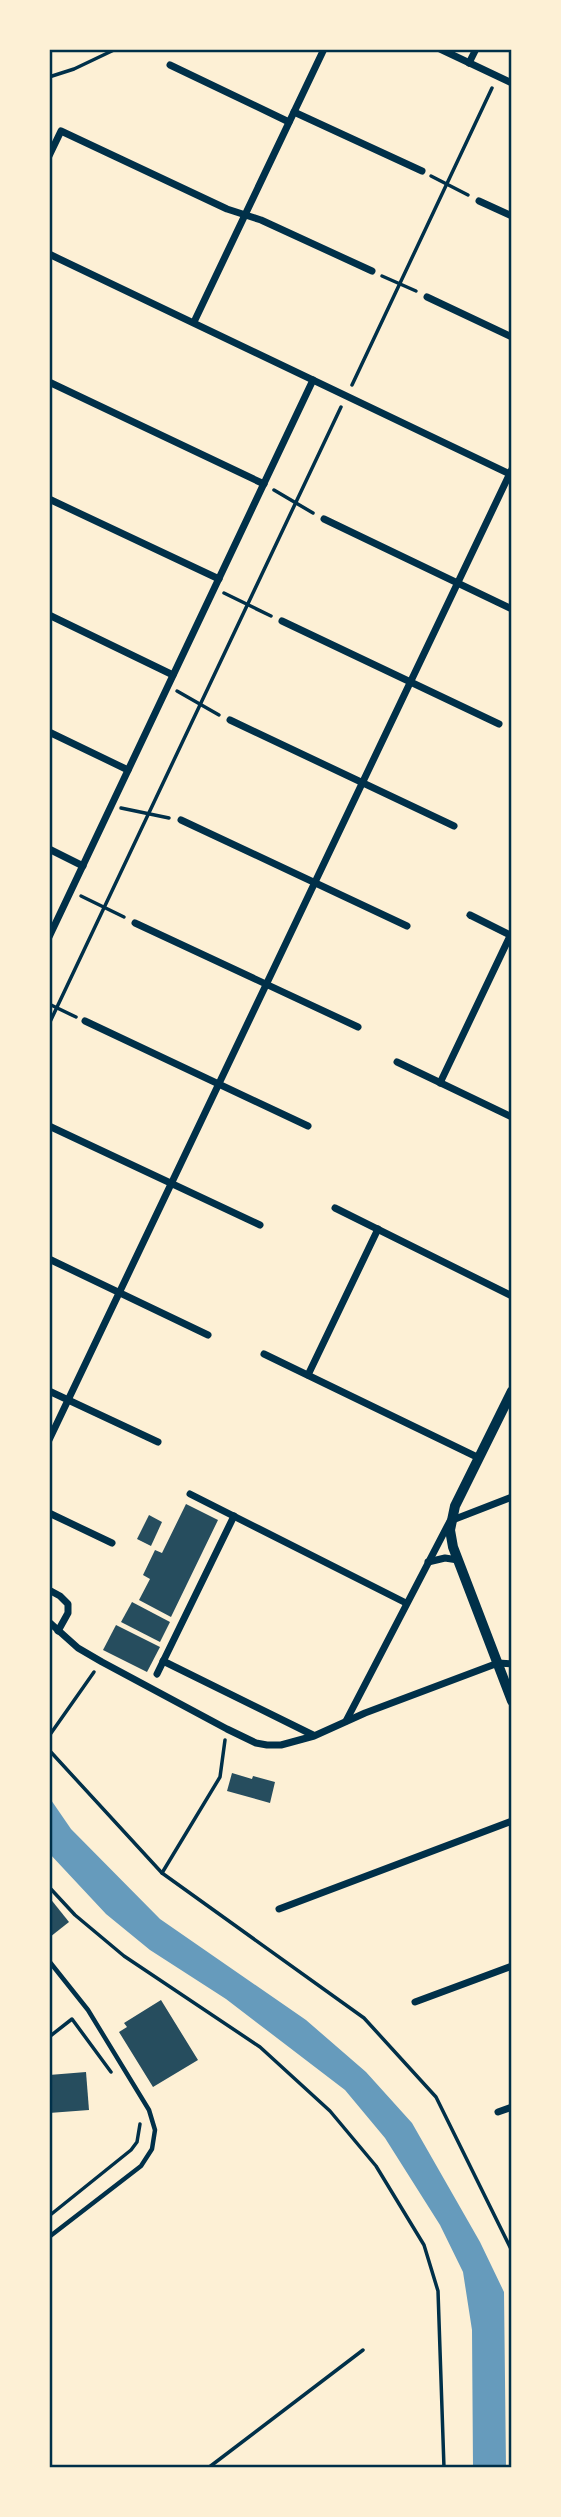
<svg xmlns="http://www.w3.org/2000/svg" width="561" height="2517" font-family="Montserrat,sans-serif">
	<rect width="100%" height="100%" fill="#fdf0d5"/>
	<polygon fill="#669bbc" points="49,1797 71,1829 160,1919 306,2020 366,2072 412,2123 480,2242 504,2292 506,2468 473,2468 472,2330 463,2272 440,2225 385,2138 345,2090 226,1999 150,1950 106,1914 49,1853"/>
	<g fill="#264d5e">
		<polygon points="186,1504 218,1520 171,1617 139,1600 150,1579 143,1575 155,1550 162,1553"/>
		<polygon points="149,1515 162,1522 151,1546 137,1539"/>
		<polygon points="132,1602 170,1622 160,1642 121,1622"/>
		<polygon points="116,1625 160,1647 147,1672 103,1650"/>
		<polygon points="232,1773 252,1779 253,1776 275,1782 270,1803 227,1791"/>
		<polygon points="49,1897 69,1922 50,1937 49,1936"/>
		<polygon points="161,2000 198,2060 153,2087 119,2032 127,2027 124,2023"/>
		<polygon points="86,2072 89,2110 49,2113 49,2075"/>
	</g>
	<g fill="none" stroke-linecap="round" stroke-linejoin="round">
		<g stroke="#003049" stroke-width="3.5">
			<polyline points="49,77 74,69 116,49"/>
			<polyline points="431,176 468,195"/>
			<polyline points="382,276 416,291"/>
			<polyline points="352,385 492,88"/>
			<polyline points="274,490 313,513"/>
			<polyline points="224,593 271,616"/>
			<polyline points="177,691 219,715"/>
			<polyline points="121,808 169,818"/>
			<polyline points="81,896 124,917"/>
			<polyline points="49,1004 76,1017"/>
			<polyline points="49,1024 341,407"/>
			<polyline points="49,1736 94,1672"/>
			<polyline points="225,1740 220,1777 162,1873 364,2018 436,2097 512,2251"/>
			<polyline points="49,1750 162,1873"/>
			<polyline points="49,1887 75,1915 124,1956 260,2047 330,2111 376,2166 424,2245 438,2291 444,2468"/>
			<polyline points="49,2037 72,2019 111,2072"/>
			<polyline points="49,2216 131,2150 137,2142 140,2124"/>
			<polyline points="208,2468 363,2350"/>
		</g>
		<polyline stroke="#003049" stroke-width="4.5" points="49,1961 88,2010 149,2110 155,2130 152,2149 141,2166 49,2237"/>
		<g stroke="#003049" stroke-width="7">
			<polyline points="440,49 512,83"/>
			<polyline points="469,63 476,49"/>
			<polyline points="170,65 289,122"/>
			<polyline points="294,112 422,171"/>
			<polyline points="49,156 61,131 227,209 261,220 372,271"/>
			<polyline points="479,201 512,216"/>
			<polyline points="49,254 512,475"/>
			<polyline points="427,297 512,337"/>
			<polyline points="194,322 324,49"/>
			<polyline points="49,382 264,484"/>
			<polyline points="49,499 219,579"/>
			<polyline points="324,519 512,609"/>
			<polyline points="49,615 173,675"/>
			<polyline points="282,621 499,724"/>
			<polyline points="230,720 454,826"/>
			<polyline points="49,732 128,770"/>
			<polyline points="181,820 407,926"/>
			<polyline points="49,849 83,866"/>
			<polyline points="470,915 512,936"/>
			<polyline points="135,923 358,1027"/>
			<polyline points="49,937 313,380"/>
			<polyline points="85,1021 308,1126"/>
			<polyline points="397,1062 512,1117"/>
			<polyline points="440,1083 510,936"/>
			<polyline points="49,1126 260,1225"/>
			<polyline points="335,1208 512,1296"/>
			<polyline points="49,1259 208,1335"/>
			<polyline points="264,1354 479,1458"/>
			<polyline points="308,1375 378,1229"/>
			<polyline points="49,1391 158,1442"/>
			<polyline points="49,1440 512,469"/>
			<polyline points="190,1494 406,1603"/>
			<polyline points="49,1513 112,1543"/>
			<polyline points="428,1562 445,1558 458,1560"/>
			<polyline points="49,1590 60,1596 68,1604 68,1613 58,1631"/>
			<polyline points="49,1622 78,1648 102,1662 227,1729 256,1743 267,1745 281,1745 314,1736 365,1713 498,1663 512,1664"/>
			<polyline points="163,1661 313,1735"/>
			<polyline points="157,1674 234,1516"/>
			<polyline points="346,1721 450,1521 512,1497"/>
			<polyline points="279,1909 512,1821"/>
			<polyline points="415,2002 512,1966"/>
			<polyline points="498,2112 512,2107"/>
		</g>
		<polyline stroke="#003049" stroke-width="10" points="512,1391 455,1506 450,1530 453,1547 512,1701"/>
	</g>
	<rect width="561" height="2517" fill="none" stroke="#fdf0d5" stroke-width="102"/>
	<rect x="51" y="51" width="459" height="2415" fill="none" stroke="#003049" stroke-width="2.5"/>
</svg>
